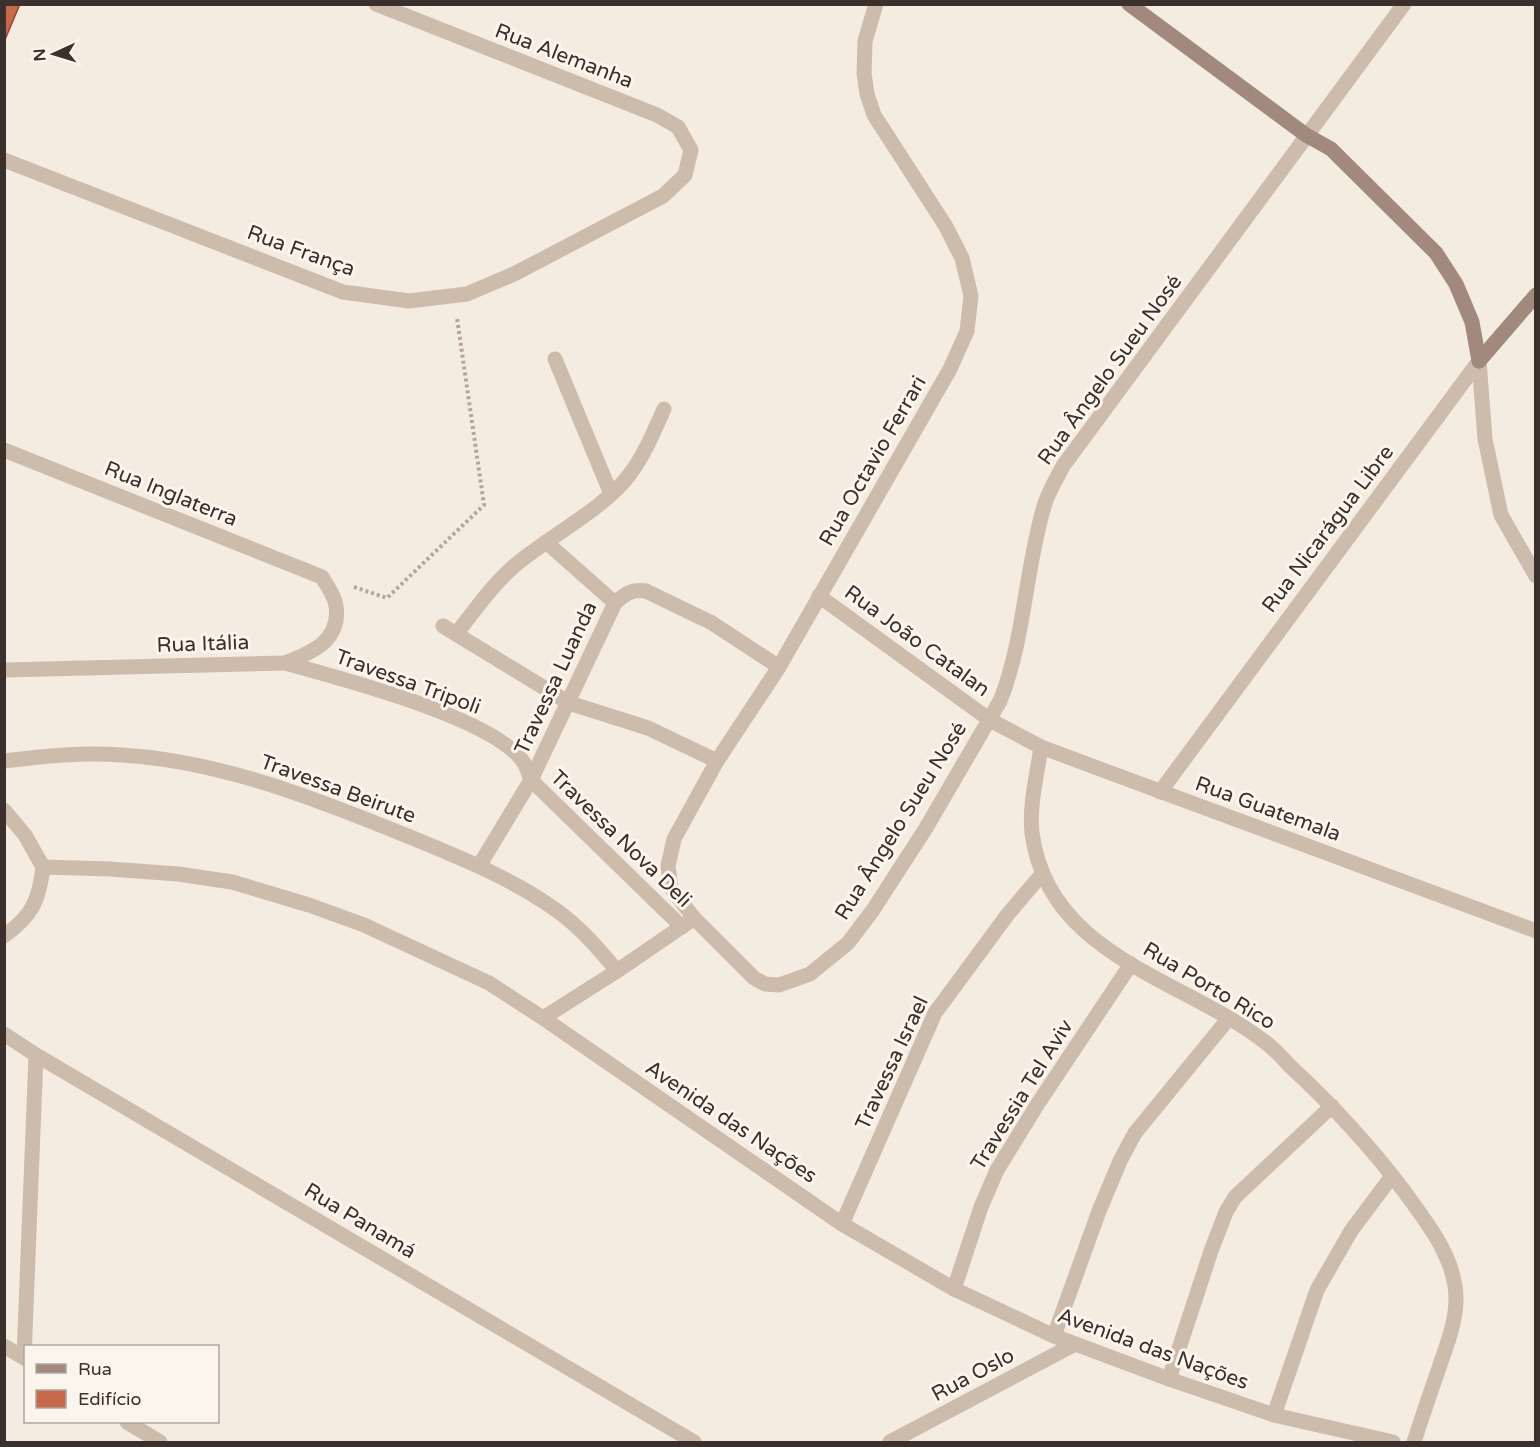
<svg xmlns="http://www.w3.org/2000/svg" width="1540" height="1447" font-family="'Varela Round',sans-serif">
	<rect width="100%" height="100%" fill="#f4ebe1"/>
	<polygon fill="#c8694b" stroke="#8c4a34" stroke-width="1.5" points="4,4 20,4 4,42"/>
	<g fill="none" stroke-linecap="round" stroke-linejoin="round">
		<polyline stroke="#b9a596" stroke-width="4" stroke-dasharray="3 3" stroke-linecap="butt" points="354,587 387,598 484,505 457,318"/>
		<g stroke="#cdbbac" stroke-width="15">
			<polyline points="842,1224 935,1013 1008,914 1042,874"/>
			<polyline points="954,1289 981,1207 997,1170 1037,1105 1131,964"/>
			<polyline points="1054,1336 1099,1211 1120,1161 1135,1133 1229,1018"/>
			<polyline points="24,1358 36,1055"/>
			<polyline points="1169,1379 1211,1251 1226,1212 1235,1197 1332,1106"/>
			<polyline points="1274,1415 1317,1290 1351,1231 1392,1176"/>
		</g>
		<g stroke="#cdbbac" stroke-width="15">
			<path d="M876,4L865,41L864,73L867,94L874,115L945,225L962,258L971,296L967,331L950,369L779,667L717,761L674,839L668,866L671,888L694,918L754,978L765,984L779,985L810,974L848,943L873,910L926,828L1000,701C1025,639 1025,568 1045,503C1049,491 1057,478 1063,466L1404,4"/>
			<polyline points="4,160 343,292 409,301 467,294 514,274 663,196 685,175 691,150 678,127 657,115 376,4"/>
			<polyline points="555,359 611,494"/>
			<polyline points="1479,361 1485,439 1501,515 1536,576"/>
			<path d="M4,450L322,577C327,586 335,596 336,606C341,641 311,653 285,663L4,670"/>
			<polyline points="546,542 615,603"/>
			<polyline points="819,596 990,720 1041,747 1536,931"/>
			<polyline points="443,626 569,703 648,728 717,761"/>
			<path d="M456,634C476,609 494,582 519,562C552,535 606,507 630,474C645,454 654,431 664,409"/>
			<path d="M285,663C338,678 496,718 524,763C527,768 529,775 531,780L682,927"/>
			<path d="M1041,747C1037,775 1029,805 1032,833C1048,956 1182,978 1265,1042C1275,1049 1283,1059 1291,1067C1332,1105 1371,1147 1404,1191C1427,1223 1456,1258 1456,1299C1456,1322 1447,1344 1440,1365C1431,1391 1422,1417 1414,1442"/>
			<path d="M4,761C44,756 83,752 122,755C222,761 319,800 410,837C461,858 511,878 556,910C580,927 599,949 617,971"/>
			<polyline points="1160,792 1479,361"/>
			<polyline points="4,810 25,835 43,867"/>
			<path d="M479,866L531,780L615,603C625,594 631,589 646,591L712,623L779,667"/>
			<polyline points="43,867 110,869 178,874 232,882 309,905 364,925 489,983 543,1018 842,1224 954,1289 1054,1336 1169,1379 1274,1415 1393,1442"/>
			<path d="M4,936C32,916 39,901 43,867"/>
			<polyline points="543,1018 617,971 690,921"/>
			<polyline points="4,1034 36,1055 694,1442"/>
			<polyline points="4,1346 26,1359"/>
			<polyline points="127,1422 160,1442"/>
			<polyline points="890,1442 1075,1344"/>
		</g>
		<g stroke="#a18a7d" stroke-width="15">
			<polyline points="1129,4 1306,135 1331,149 1436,253 1456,284 1472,322 1479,361"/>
			<polyline points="1479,361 1536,295"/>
		</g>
	</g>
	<g text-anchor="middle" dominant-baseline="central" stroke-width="6" stroke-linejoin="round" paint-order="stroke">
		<g font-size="21" fill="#3b302b" stroke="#fbf5ee">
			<text transform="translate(564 56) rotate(21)">Rua Alemanha</text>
			<text transform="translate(301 251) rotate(20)">Rua França</text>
			<text transform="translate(1110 370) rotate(-54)">Rua Ângelo Sueu Nosé</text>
			<text transform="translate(873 461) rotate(-60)">Rua Octavio Ferrari</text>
			<text transform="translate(171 494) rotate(22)">Rua Inglaterra</text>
			<text transform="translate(1328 529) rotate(-53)">Rua Nicarágua Libre</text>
			<text transform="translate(917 641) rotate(36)">Rua João Catalan</text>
			<text transform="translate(203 644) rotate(-2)">Rua Itália</text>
			<text transform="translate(556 678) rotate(-65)">Travessa Luanda</text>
			<text transform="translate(408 682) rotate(20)">Travessa Tripoli</text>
			<text transform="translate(338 789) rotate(20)">Travessa Beirute</text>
			<text transform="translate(1268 809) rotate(20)">Rua Guatemala</text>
			<text transform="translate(901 821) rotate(-58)">Rua Ângelo Sueu Nosé</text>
			<text transform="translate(621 839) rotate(44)">Travessa Nova Deli</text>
			<text transform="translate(1209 986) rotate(31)">Rua Porto Rico</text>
			<text transform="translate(892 1063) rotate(-65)">Travessa Israel</text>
			<text transform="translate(1022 1095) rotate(-58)">Travessia Tel Aviv</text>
			<text transform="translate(731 1122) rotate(34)">Avenida das Nações</text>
			<text transform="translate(360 1221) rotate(31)">Rua Panamá</text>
			<text transform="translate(1153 1349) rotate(20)">Avenida das Nações</text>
			<text transform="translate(973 1375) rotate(-28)">Rua Oslo</text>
		</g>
	</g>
	<rect width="1540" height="1447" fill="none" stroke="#3b302b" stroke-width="12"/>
	<rect x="24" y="1345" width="195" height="78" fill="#fbf5ee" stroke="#aea6a0" stroke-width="1.5"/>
	<rect x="36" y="1364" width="30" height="9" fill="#a18a7d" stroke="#aea6a0" stroke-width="1.5"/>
	<text x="78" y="1375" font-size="18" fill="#3b302b">Rua</text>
	<rect x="36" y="1390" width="30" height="18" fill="#c8694b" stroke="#aea6a0" stroke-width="1.5"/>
	<text x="78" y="1405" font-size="18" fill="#3b302b">Edifício</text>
	<g transform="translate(54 54) rotate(266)" stroke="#fbf5ee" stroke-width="4.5" paint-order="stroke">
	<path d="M0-4.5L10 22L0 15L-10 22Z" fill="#3b302b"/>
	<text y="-9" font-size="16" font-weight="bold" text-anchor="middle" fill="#3b302b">N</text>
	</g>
</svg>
